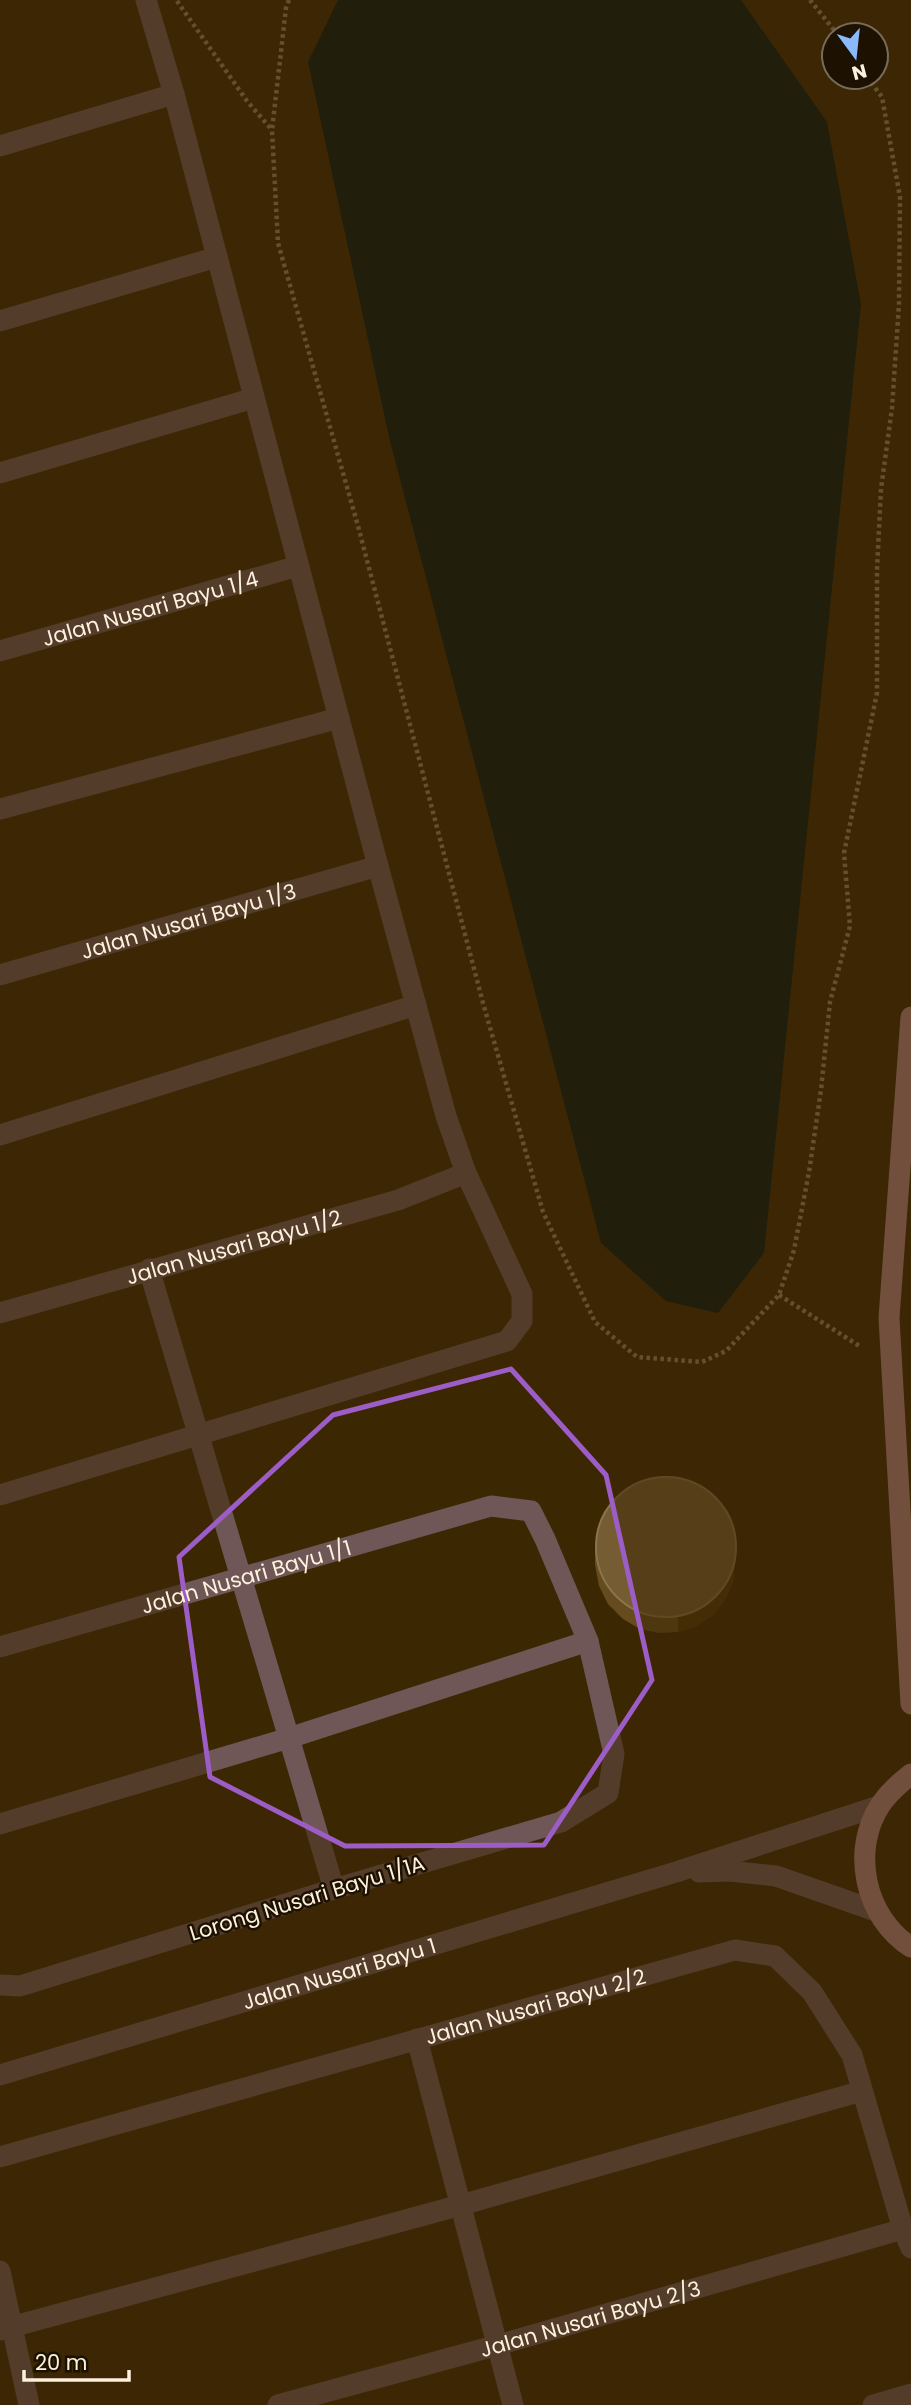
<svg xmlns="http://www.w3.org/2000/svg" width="911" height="2405" font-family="Poppins,sans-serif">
	<rect width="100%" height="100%" fill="#3c2703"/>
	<polygon fill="#001617" points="338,0 741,0 827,122 861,304 764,1253 718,1313 666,1301 601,1243 390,441 308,62"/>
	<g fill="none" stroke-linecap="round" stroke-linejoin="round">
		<g stroke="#948266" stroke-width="4.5" stroke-dasharray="3.5 3.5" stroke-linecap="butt">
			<polyline points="289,0 286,8 272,130 278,243 358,526 483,1003 543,1212 595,1322 637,1357 702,1362 726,1351 779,1295 794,1250 809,1172 821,1090 830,1002 850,926 844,853 877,693 877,570 881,489 892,408 899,304 900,197 882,97 867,77"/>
			<polyline points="810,0 838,35"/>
			<polyline points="177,1 247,101 272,130"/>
			<polyline points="779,1295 861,1347"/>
		</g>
		<g stroke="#6f5757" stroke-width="21">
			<polyline points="0,146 174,94"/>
			<polyline points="0,321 217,257"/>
			<polyline points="0,473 254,398"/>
			<path id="s1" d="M0,651L298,566"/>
			<polyline points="0,809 339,718"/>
			<path id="s2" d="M0,975L378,866"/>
			<polyline points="0,1135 416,1005"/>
			<polyline points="149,1269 334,1889"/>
			<path id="s3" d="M0,1313L398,1200L466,1173"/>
			<polyline points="0,1495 507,1341 522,1321 522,1294 466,1173 446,1116 378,866 174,94 146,0"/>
			<path id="s4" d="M0,1647L491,1506L531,1511L545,1539L588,1641L614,1754L608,1793L561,1822L334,1889L20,1986L0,1985"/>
			<polyline points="0,1824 289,1738 588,1641"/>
			<polyline points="699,1872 730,1871 776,1876 876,1911"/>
			<polyline points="417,2039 513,2405"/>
			<path id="s5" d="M0,2075L676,1872L879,1806"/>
			<path id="s6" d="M0,2157L735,1950L775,1956L812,1992L852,2055L903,2229L911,2248"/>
			<polyline points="0,2271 29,2405"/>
			<polyline points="0,2330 461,2205 862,2091"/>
			<path id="s7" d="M278,2405L498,2345L903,2229"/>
			<polyline points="873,2405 911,2394"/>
		</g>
		<g stroke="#b18081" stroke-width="21">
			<polyline points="911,1017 889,1318 911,1704"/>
			<path d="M911,1774C900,1783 889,1792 881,1804C850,1850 865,1918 911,1947"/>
		</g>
	</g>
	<polygon fill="#654b1d" points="595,1549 735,1564 733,1582 725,1600 713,1615 697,1626 678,1632 659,1633 640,1629 623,1619 608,1604 599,1586 595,1565"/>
	<polygon fill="#4e350a" points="735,1547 735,1564 733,1582 725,1600 713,1615 697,1626 678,1632 678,1616"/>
	<circle fill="#765c32" stroke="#8b744d" stroke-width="2" cx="666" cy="1547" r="70"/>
	<path d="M0 0H911V2405H0ZM511,1369L606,1475L652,1680L544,1845L345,1846L210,1777L179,1557L333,1415Z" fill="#3c2703" fill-opacity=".55" fill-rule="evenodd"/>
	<path fill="none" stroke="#9c5dc7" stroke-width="5" stroke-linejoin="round" d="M511,1369L606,1475L652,1680L544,1845L345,1846L210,1777L179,1557L333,1415Z"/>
	<g text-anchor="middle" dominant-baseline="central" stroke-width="5" stroke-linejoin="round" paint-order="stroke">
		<g font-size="21" fill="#fef1de" stroke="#1d1202">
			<text stroke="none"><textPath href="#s1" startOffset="156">Jalan Nusari Bayu 1/4</textPath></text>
			<text stroke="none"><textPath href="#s2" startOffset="196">Jalan Nusari Bayu 1/3</textPath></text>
			<text stroke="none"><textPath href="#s3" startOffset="243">Jalan Nusari Bayu 1/2</textPath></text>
			<text stroke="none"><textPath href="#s4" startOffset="256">Jalan Nusari Bayu 1/1</textPath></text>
			<text transform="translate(307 1898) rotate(-17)">Lorong Nusari Bayu 1/1A</text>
			<text stroke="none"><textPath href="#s5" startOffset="354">Jalan Nusari Bayu 1</textPath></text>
			<text stroke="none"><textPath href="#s6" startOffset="556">Jalan Nusari Bayu 2/2</textPath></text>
			<text stroke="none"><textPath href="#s7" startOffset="324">Jalan Nusari Bayu 2/3</textPath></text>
		</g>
	</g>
	<g transform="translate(855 56) rotate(165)"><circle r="33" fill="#1d1202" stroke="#776b5a" stroke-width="2"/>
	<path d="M0-5L12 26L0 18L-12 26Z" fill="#8abafc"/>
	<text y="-10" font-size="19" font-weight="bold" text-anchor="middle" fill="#fef1de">N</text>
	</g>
	<path d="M24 2370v10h105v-10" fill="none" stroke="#fef1de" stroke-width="3.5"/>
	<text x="35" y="2370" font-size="21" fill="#fef1de" stroke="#1d1202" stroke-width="5" paint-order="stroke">20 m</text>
</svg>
